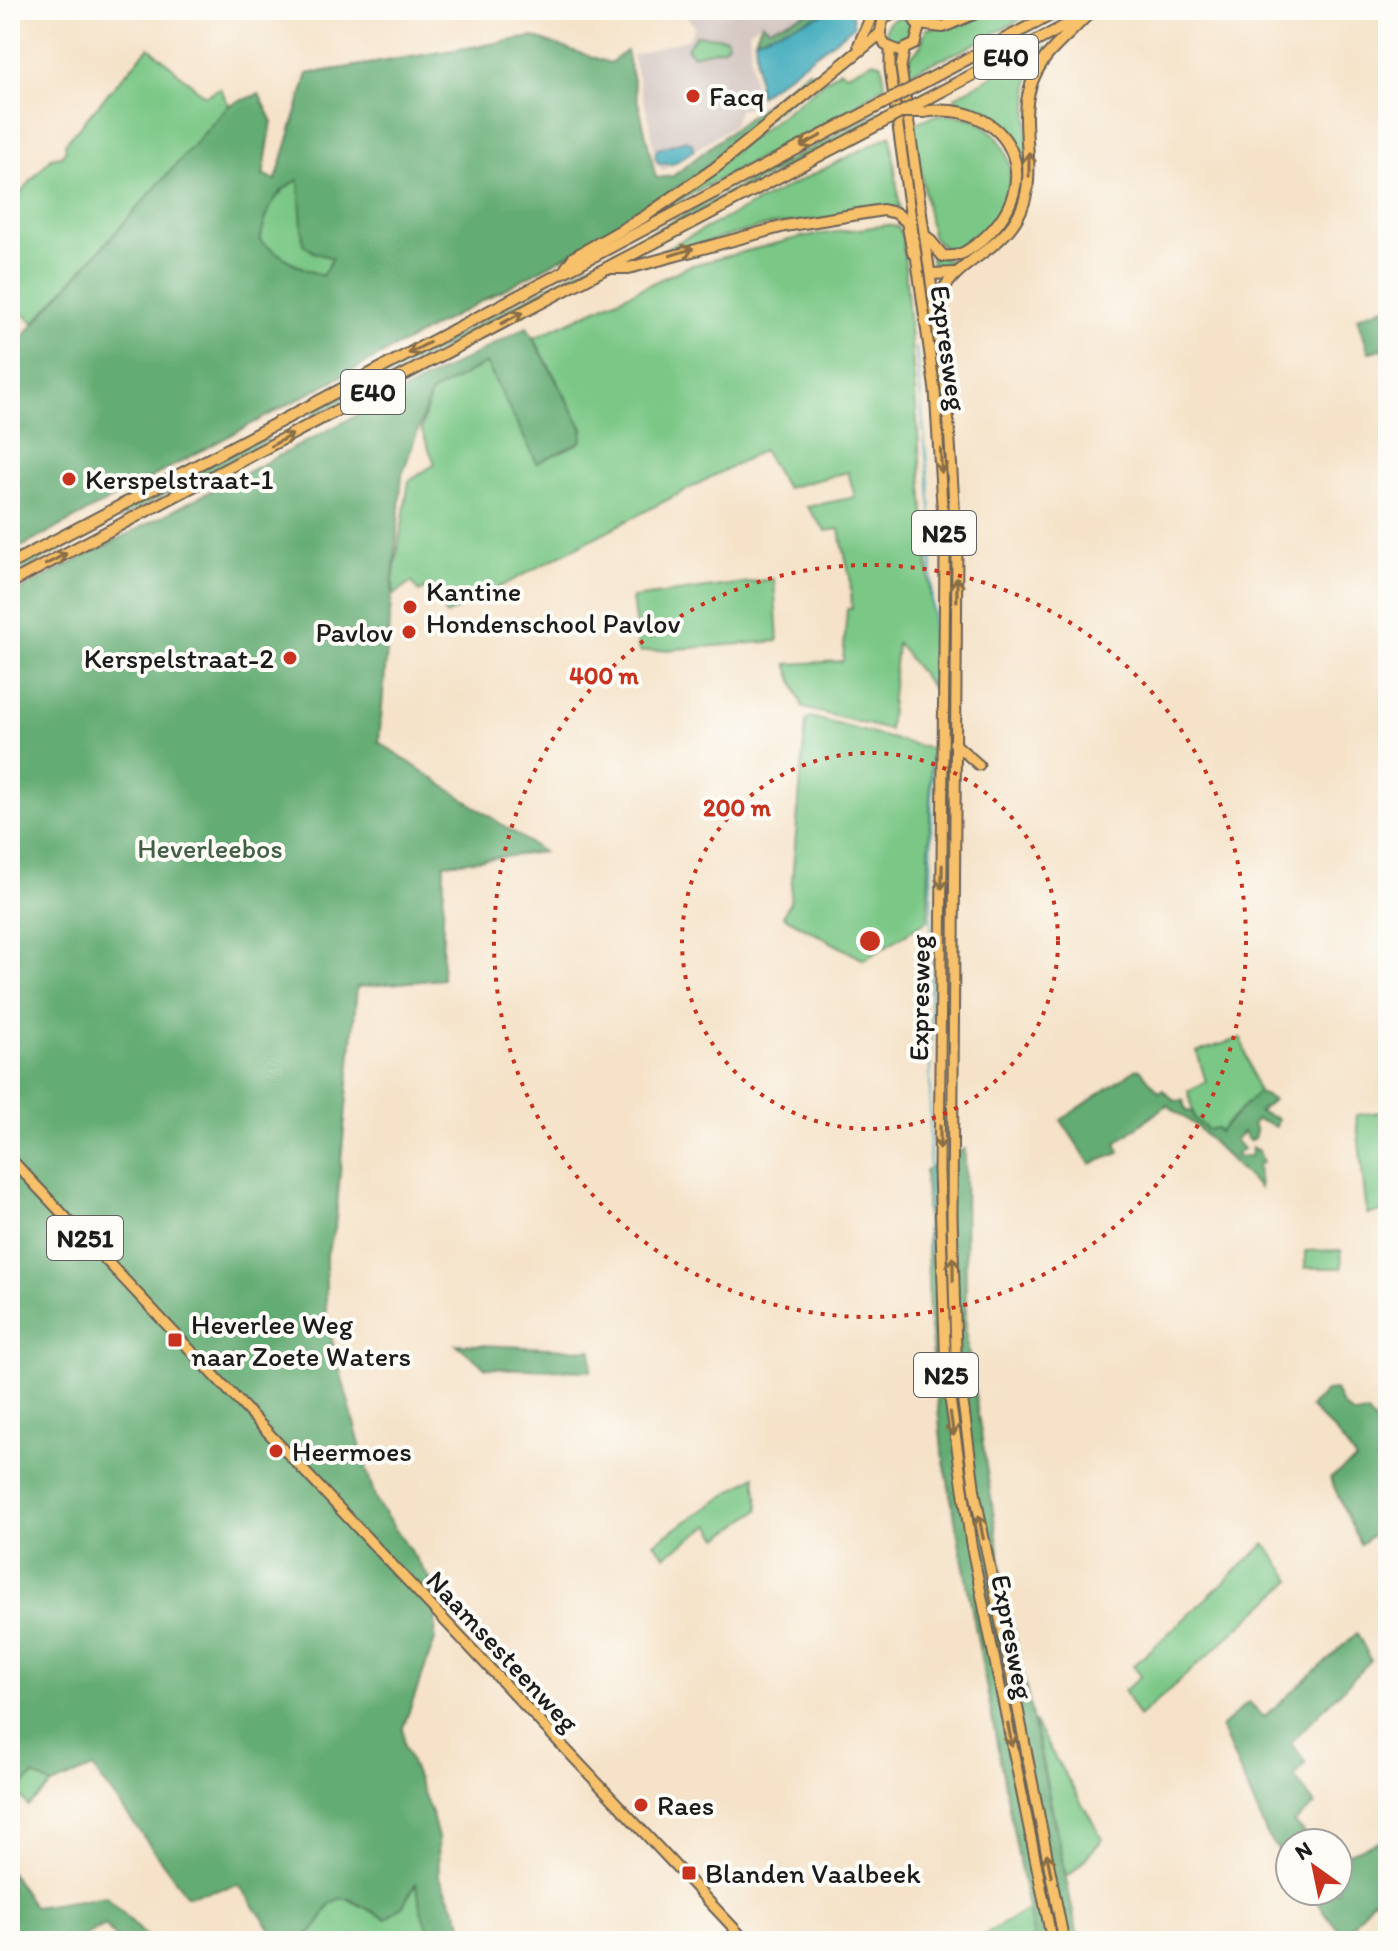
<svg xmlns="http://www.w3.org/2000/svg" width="1398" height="1951" font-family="Itim,sans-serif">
	<rect width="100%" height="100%" fill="#fdfcf7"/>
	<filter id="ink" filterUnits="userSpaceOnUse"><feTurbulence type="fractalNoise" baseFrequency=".0125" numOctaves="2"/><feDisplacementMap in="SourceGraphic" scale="16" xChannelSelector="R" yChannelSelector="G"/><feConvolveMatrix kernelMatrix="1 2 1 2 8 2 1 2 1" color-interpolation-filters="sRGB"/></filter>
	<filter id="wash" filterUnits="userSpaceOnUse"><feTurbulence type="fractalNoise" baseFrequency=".006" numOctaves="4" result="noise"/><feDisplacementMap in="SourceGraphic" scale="32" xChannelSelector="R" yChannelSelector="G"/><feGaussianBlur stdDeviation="1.8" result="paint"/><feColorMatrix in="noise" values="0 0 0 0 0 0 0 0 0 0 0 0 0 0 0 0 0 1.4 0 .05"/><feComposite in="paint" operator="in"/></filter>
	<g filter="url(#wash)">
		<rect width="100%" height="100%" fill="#f5e2c8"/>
		<polygon fill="#cfc0bb" points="682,10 815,10 769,28 762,22 749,31 755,106 740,109 733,125 663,171 655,162 650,124 632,55 688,39 695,27"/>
		<g fill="#7ac786" stroke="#4b7251" stroke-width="2">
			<polygon points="988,10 1038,10 963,50 908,73 907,61 921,45 926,29 961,24"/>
			<circle cx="899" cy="31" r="13"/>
			<polygon points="696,35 726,38 728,43 724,48 692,55 687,48"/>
			<polygon points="533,37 613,70 100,498 158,185 34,323 10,302 10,205 51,158 61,156 66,150 65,143 149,47 205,96 220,88 229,105 259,94 272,120 263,176 276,180 308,74"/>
			<path d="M1046,46L1048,49L1029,80L1026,179L1018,209L1001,232L986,243L949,269L933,270L930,250C936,252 943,260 951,261C961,262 970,253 978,247C1037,204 1037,121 957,105L955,97Z"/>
			<polygon points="874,61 882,64 885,85 838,117 651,215 840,70 847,74"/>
			<polygon points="885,109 886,114 313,416 311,412"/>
			<path d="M939,114C950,116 965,115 975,120C1024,145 1017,203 980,234C969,243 964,250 949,253L932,236L912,124Z"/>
			<polygon points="891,135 900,211 770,225 660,254 660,251"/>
			<polygon points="887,225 898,227 903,239 932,615 932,688 897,643 889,730 803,708 787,664 843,661 847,609 852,608 850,577 839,529 826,531 807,507 855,497 848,472 786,488 763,450 446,615 430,586 419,592 412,582 394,595 393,581 409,481 435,464 421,429 431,393 486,363 538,463 583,429 534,338 689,266 801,237"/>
			<polygon points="265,436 268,440 119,519 116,515"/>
			<polygon points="103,521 107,525 10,577 10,571"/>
			<polygon points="774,579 778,641 639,652 632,598"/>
			<polygon points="810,717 931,749 928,920 864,960 783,916 790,902 806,721"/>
			<polygon points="1241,1038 1258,1092 1219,1133 1217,1128 1208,1131 1194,1118 1188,1091 1206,1082 1197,1052"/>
			<polygon points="1388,1111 1388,1211 1367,1214 1356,1115"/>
			<polygon points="1341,1250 1342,1268 1305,1268 1305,1251"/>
			<polygon points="755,1476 759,1510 719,1538 710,1525 665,1556 654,1543"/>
			<polygon points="1265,1544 1292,1580 1139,1717 1124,1691 1141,1676 1133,1666"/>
			<polygon points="1034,1722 1103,1839 1070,1875 1066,1876"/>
			<polygon points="34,1775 52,1785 28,1806 17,1791"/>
			<polygon points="417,1882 425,1923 446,1941 301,1941 318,1925 330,1904 339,1899 349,1899 364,1907 403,1905"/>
			<polygon points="1029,1909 1034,1941 973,1941"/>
		</g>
		<g fill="#63ac73" stroke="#406448" stroke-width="2" fill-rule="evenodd">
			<polygon points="815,10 835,10 755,39 762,22 769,28"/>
			<path d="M533,37L610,63L626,51L656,178L673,176L809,70L815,79L693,178L572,253L10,553V351L229,105L259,94L272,120L263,176L276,180L308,74ZM299,180L303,244L315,253L333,258L322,276L294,264L260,241C265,216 273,190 299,180Z"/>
			<polygon points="1388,306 1388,348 1369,352 1357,317"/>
			<path d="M527,327L583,429L581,442L537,463L486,363L431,393L402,475L379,742L543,852L444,864L442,979L357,987L335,1228L326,1257V1318L367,1471L377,1503L430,1579L436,1598L435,1640L403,1728L404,1745L432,1815L438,1838L439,1876L461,1920L465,1941C422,1941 423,1917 416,1883L403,1905L386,1919L349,1899H339L330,1904L318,1925L301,1941H279L239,1885L187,1896L93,1768L52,1785L34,1775L15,1793L10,1806V595Z"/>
			<polygon points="1136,1069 1140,1069 1159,1092 1163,1090 1175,1101 1183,1100 1186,1111 1193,1112 1194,1118 1208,1130 1217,1128 1219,1132 1258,1092 1273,1100 1259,1112 1278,1119 1276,1127 1256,1119 1253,1124 1256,1131 1254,1138 1249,1141 1243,1132 1235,1140 1243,1149 1235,1154 1237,1157 1250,1156 1252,1148 1259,1151 1263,1162 1258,1165 1260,1189 1196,1126 1167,1105 1116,1143 1120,1153 1090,1164 1061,1120"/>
			<polygon points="965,1149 966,1336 1005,1588 1079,1941 1034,1941 942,1450 929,1315 925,1170"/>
			<polygon points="456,1344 592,1350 591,1371 486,1368"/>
			<polygon points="1335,1390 1342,1405 1354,1415 1367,1413 1388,1437 1377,1462 1388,1472 1388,1525 1360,1544 1330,1478 1356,1460 1337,1434 1310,1407 1326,1391"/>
			<polygon points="1357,1633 1371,1660 1291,1742 1306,1763 1294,1776 1315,1805 1294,1823 1313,1843 1290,1843 1290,1865 1267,1835 1221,1727 1249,1702 1264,1717"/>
			<polygon points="1382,1840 1388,1862 1378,1867 1388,1895 1372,1900 1349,1930 1357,1941 1347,1941 1309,1891 1338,1891 1338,1857"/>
			<polygon points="10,1871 34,1907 106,1896 151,1941 118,1941 105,1925 74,1941 10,1941"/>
		</g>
		<g fill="#3ba9ba" stroke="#2c626b" stroke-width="2">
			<polygon points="835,10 851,10 854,26 759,96 755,39"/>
			<polygon points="686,140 692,143 694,150 673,164 659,164 655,157 657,149"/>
		</g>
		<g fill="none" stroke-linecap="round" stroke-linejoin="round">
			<g stroke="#3ba9ba" stroke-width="2">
				<polyline points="916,348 931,507 933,689"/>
				<polyline points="929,1252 932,761"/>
			</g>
		</g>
	</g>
	<g filter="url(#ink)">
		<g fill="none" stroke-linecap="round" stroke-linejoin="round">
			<defs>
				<polyline id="primary" points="10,1158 746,1941"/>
				<g id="trunk">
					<polyline points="885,10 880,34 885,45 900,51 915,44 919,28 912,16 900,11 885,18"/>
					<polyline points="890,49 890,69 935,391 945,553 939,1172 946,1371 971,1544 1052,1941"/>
					<polyline points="904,51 901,67 947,396 957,549 952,1216 956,1350 975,1493 1064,1941"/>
					<polyline points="954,743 979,765"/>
				</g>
				<g id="motorway">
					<polyline points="956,10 958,10"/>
					<polyline points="918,24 943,27 983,10"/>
					<polyline points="859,45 874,10"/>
					<polyline points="922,83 1060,10"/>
					<polyline points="923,101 1095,10"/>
					<path d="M923,112C1011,99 1049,182 982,240C969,250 960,258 943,256L928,238"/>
					<polyline points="566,268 574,257 644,217 715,168 880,34"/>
					<polyline points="609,268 629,268 785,226 883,210 896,213 907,222 913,253"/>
					<polyline points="931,274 954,273"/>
					<path d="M936,306C950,261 994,257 1017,218C1042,176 1016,128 1031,85C1041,53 1068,37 1088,14"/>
					<polyline points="10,564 880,105"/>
					<polyline points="10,583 883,122"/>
				</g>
			</defs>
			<use href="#primary" stroke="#686158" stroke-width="13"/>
			<use href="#trunk" stroke="#686158" stroke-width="13"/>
			<use href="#motorway" stroke="#686158" stroke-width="14"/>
			<use href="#primary" stroke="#f7c06b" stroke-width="9"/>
			<use href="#trunk" stroke="#f7c06b" stroke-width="9"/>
			<use href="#motorway" stroke="#f7c06b" stroke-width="10"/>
			<defs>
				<g id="motorway-bridge">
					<polyline points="880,105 922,83"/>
					<polyline points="904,112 923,112"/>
					<polyline points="883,122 923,101"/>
				</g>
			</defs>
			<use href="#motorway-bridge" stroke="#686158" stroke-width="14" stroke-linecap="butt"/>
			<use href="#motorway-bridge" stroke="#f7c06b" stroke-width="10"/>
		</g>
		<defs><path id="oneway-shaft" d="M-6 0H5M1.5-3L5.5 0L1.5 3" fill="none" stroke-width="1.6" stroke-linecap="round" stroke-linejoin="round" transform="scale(2)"/></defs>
		<g stroke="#8a6e44">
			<use href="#oneway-shaft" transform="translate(811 141) rotate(152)"/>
			<use href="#oneway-shaft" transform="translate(1029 164) rotate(-90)"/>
			<use href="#oneway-shaft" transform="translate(682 252) rotate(-17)"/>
			<use href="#oneway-shaft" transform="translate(512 318) rotate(-28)"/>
			<use href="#oneway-shaft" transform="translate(419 348) rotate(152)"/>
			<use href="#oneway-shaft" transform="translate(282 440) rotate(-28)"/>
			<use href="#oneway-shaft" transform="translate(941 461) rotate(87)"/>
			<use href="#oneway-shaft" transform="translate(56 559) rotate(-28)"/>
			<use href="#oneway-shaft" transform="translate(957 589) rotate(-89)"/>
			<use href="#oneway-shaft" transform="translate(942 877) rotate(91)"/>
			<use href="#oneway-shaft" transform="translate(940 1137) rotate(91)"/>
			<use href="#oneway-shaft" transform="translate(953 1269) rotate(-91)"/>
			<use href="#oneway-shaft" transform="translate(952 1424) rotate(82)"/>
			<use href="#oneway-shaft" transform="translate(981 1527) rotate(-101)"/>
			<use href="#oneway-shaft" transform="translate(1010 1735) rotate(79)"/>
			<use href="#oneway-shaft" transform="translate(1049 1865) rotate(-101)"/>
		</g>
	</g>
	<g fill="none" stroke="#c8321e" stroke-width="4" stroke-dasharray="4 8">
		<circle cx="870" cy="941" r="188"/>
		<circle cx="870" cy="941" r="376"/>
	</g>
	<g fill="#c8321e" stroke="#fdfcf7" stroke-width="3">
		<circle cx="693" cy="96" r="8"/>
		<circle cx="69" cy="479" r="8"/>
		<circle cx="410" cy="607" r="8"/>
		<circle cx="409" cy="632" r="8"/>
		<circle cx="290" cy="658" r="8"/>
		<rect x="167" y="1332" width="16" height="16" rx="4"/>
		<circle cx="276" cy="1451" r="8"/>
		<circle cx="641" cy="1805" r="8"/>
		<rect x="681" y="1865" width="16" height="16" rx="4"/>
	</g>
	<g text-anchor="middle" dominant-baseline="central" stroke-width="8" stroke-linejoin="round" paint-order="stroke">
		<g fill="#fdfcf7" stroke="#605f5e" stroke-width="2">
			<rect x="974" y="35" width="64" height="44" rx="6"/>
			<rect x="341" y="370" width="64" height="44" rx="6"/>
			<rect x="912" y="511" width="64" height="44" rx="6"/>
			<rect x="47" y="1216" width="76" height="44" rx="6"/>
			<rect x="914" y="1353" width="64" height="44" rx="6"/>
		</g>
		<g font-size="26" font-weight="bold" fill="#1c1c1c">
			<text x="1006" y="57">E40</text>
			<text x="373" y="392">E40</text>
			<text x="944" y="533">N25</text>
			<text x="85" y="1238">N251</text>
			<text x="946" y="1375">N25</text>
		</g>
		<g font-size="28" fill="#1c1c1c" stroke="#fdfcf7" text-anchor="start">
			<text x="709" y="96">Facq</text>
			<text x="85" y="479">Kerspelstraat-1</text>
			<text x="426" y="591">Kantine<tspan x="426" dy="32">Hondenschool Pavlov</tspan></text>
			<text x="393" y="632" text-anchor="end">Pavlov</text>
			<text x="274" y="658" text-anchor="end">Kerspelstraat-2</text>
			<text x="191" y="1324">Heverlee Weg<tspan x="191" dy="32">naar Zoete Waters</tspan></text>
			<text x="292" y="1451">Heermoes</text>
			<text x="657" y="1805">Raes</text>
			<text x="705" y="1873">Blanden Vaalbeek</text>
		</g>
		<g font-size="28" fill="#1c1c1c" stroke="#fdfcf7">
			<text transform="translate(949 348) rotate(82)">Expresweg</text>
			<text transform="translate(919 998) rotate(-89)">Expresweg</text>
			<text transform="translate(1013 1637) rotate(79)">Expresweg</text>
			<text transform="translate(503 1651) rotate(47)">Naamsesteenweg</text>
		</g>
		<g font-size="28" fill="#426046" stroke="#fdfcf7">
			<text x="210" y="848">Heverleebos</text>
		</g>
	</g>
	<circle cx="870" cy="941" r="12" fill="#c8321e" stroke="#fdfcf7" stroke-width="4"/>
	<g font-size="24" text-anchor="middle" font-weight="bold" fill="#c8321e" stroke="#fdfcf7" stroke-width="8" stroke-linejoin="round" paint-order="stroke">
		<text x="604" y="684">400 m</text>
		<text x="737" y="816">200 m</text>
	</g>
	<rect width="1398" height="1951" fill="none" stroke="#fdfcf7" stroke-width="40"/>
	<g transform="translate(1314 1867) rotate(327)"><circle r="38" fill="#fdfcf7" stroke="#a3a29f" stroke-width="2"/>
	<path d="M0-6L14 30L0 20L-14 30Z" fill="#c8321e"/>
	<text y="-12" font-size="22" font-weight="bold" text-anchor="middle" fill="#1c1c1c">N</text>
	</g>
</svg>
